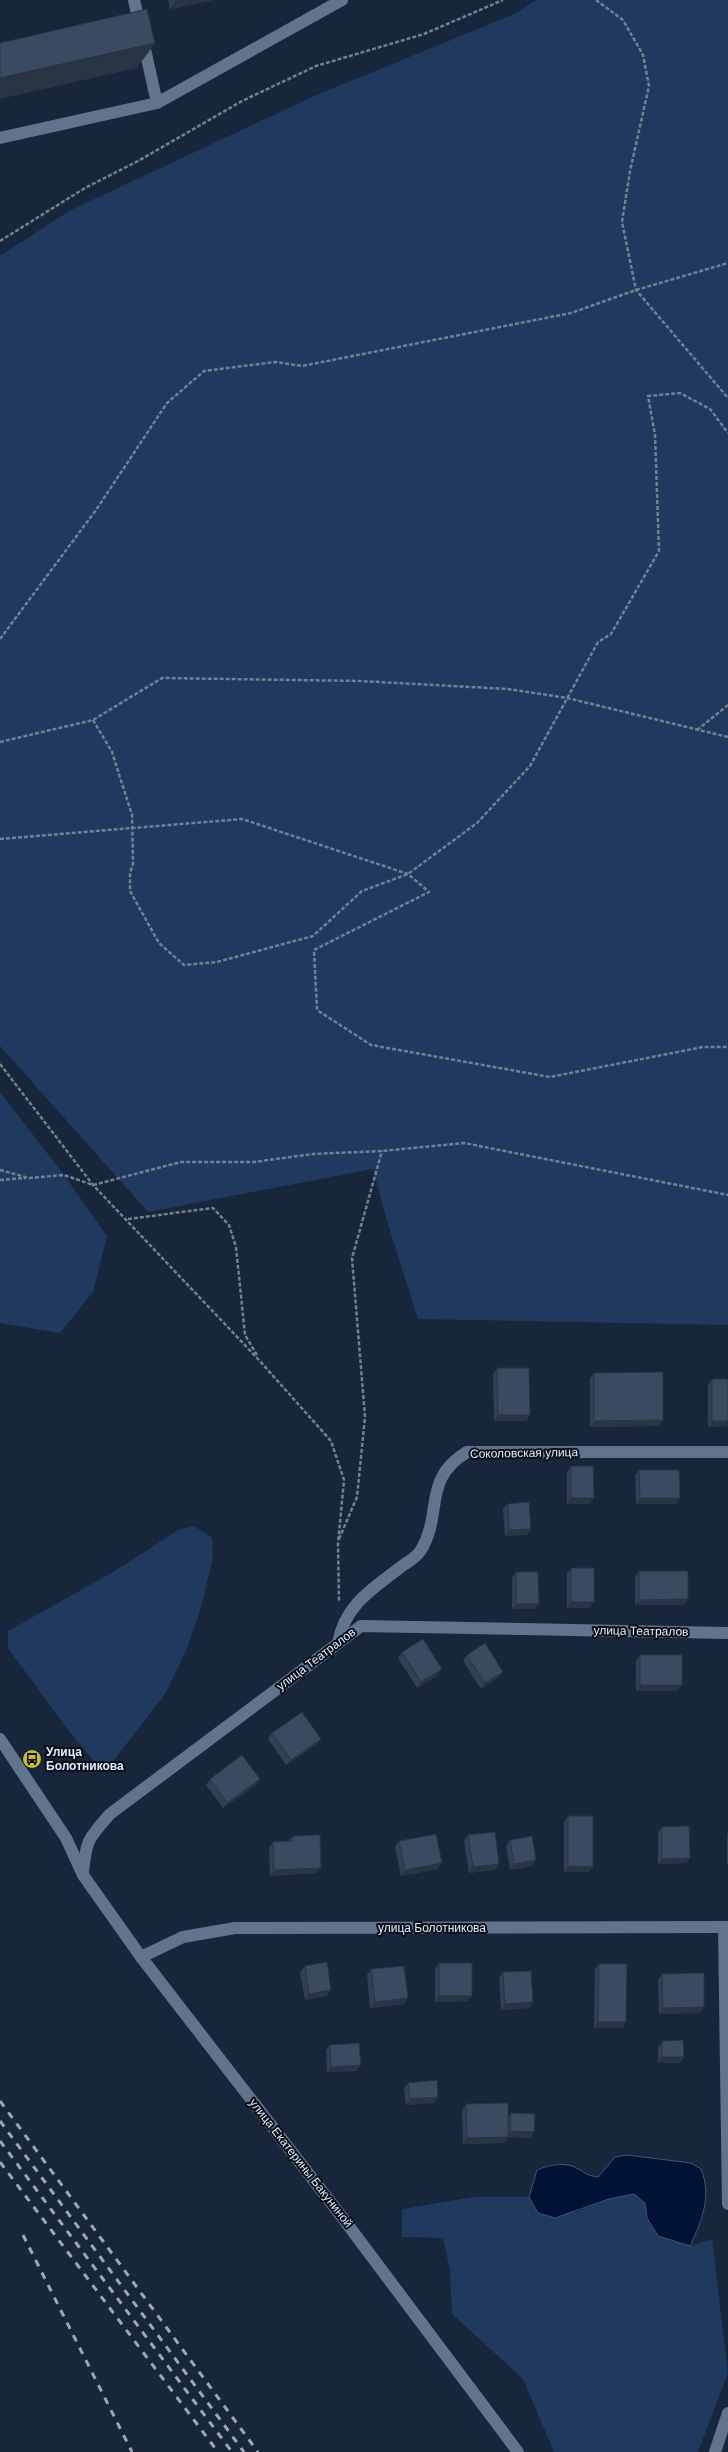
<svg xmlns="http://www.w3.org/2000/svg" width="728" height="2452" font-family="Arial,sans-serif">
	<rect width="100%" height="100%" fill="#17263b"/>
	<g fill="#1f395f">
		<polygon points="536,0 728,0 728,1325 418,1319 389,1228 373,1169 148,1212 0,1046 0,256 69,211 314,96 514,14"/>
		<polygon points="0,1092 64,1175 107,1236 93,1292 60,1333 0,1323"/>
		<polygon points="194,1526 212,1538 213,1557 201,1608 186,1651 165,1694 104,1773 68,1730 8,1648 8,1631 113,1572 180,1529"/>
		<polygon points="634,2194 645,2203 647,2218 658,2236 690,2246 712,2239 728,2373 698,2452 554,2452 523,2379 452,2314 450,2270 443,2238 402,2237 402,2209 473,2197 529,2197 538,2213 577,2212 609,2199"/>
	</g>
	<path fill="#001336" stroke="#445471" d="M627,2155L691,2163L701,2169C712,2196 702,2221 690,2246L658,2236L647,2218L645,2203L634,2194L609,2199L555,2218L538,2213L529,2197L537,2170C549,2165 562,2162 575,2167C584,2172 587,2176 598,2177L615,2157Z"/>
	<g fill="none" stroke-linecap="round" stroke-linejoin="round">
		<g stroke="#738091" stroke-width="2.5" stroke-dasharray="4 2" stroke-linecap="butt">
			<polyline points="596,0 623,20 643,55 649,86 630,171 622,222 636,290 728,398"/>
			<polyline points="0,241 85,188 138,161 242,101 316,66 424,34 503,0"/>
			<polyline points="0,639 96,510 167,403 204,371 276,362 302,366 571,313 636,290 728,263"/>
			<polyline points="93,720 112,752 132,815 133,864 130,873 130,891 159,943 184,965 217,962 313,936 362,891 408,874 477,823 530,766 598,642 611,634 659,551 655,435 648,396 680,393 710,409 728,433"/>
			<polyline points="697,730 728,705"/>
			<polyline points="0,742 93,720 162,678 360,681 508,689 567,698 728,737"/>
			<polyline points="0,839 242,819 408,874 429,892 314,950 317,1010 371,1045 550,1077 703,1047 728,1047"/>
			<polyline points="0,1064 93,1185 259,1360 331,1441 344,1480 338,1544 339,1602"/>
			<polyline points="0,1170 29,1178 64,1175 93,1185 181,1162 254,1162 313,1154 382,1151 464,1143 728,1195"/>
			<polyline points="0,1180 26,1178"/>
			<polyline points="128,1219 213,1208 229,1225 236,1247 245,1335 257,1355"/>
			<polyline points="339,1539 357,1497 365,1417 352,1258 382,1151"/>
		</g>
		<g stroke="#62748d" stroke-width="12">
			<polyline points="157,103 342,0"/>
			<polyline points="0,138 157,103 134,0"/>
			<path d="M338,1643C345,1604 373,1589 402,1566C408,1562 417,1557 421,1550C443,1514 422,1479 467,1452H728"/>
			<polyline points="0,1739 66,1838 83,1875 141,1957 342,2217 518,2452"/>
			<path d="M83,1873C86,1840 88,1839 110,1814L361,1626L728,1633"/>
			<polyline points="724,1927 728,2204"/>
			<polyline points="141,1957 183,1937 235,1928 728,1927"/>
			<polyline points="715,2452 728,2413"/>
		</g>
		<g stroke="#9ba7b7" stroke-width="3" stroke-dasharray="7 7" stroke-linecap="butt">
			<polyline points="0,2101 258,2452"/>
			<polyline points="0,2121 244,2452"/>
			<polyline points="0,2141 232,2452"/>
			<polyline points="0,2162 218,2452"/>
			<polyline points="23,2235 132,2452"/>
		</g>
	</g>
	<g fill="#324053">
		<polygon points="168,0 213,0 170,9"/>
		<polygon points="497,1368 530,1415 526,1421 494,1421 493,1374"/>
		<polygon points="594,1373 663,1420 659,1426 590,1427 590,1378"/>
		<polygon points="712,1379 728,1426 708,1427 708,1385"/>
		<polygon points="571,1466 590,1504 567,1504 567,1472"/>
		<polygon points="639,1470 680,1498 675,1504 636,1504 635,1476"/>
		<polygon points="508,1504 531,1529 527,1535 505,1536 503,1509"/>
		<polygon points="571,1568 590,1608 567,1608 567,1574"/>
		<polygon points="639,1571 684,1605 635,1605 635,1577"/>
		<polygon points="516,1572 535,1609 512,1609 512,1578"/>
		<polygon points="402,1652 438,1675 417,1688 398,1658"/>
		<polygon points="467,1655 499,1677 481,1689 463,1661"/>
		<polygon points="640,1655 678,1691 636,1691 636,1661"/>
		<polygon points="272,1733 321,1739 317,1744 286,1765 268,1739"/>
		<polygon points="210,1779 256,1785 223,1808 206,1785"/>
		<polygon points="568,1816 593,1867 589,1872 564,1872 564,1822"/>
		<polygon points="662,1827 690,1858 686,1863 658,1864 658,1832"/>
		<polygon points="728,1833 728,1865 727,1865 727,1834"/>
		<polygon points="468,1835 495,1870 469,1873 464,1841"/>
		<polygon points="293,1836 317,1873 270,1876 269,1848 273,1842 289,1841"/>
		<polygon points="510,1840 532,1866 510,1870 506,1846"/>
		<polygon points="399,1841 438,1869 401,1876 395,1847"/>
		<polygon points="439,1963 468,2001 435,2002 435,1969"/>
		<polygon points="599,1964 626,2022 622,2028 594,2028 595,1969"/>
		<polygon points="305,1966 327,1996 305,2000 300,1972"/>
		<polygon points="371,1969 404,2004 370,2008 367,1975"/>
		<polygon points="503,1972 529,2008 501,2010 499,1978"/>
		<polygon points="662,1974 700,2013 659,2014 658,1980"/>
		<polygon points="662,2041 680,2063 658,2063 658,2047"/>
		<polygon points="330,2045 356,2071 327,2072 326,2050"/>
		<polygon points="408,2083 434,2103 406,2105 404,2088"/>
		<polygon points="466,2104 508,2118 511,2113 530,2138 508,2137 504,2143 463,2144 462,2110"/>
	</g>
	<g fill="#293444">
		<polygon points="176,0 213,0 170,9"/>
		<polygon points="155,43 137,68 0,99 0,78"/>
		<polygon points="498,1415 530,1415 526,1421 494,1421"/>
		<polygon points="663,1420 659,1426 590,1427 594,1421"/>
		<polygon points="712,1421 728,1421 728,1426 708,1427"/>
		<polygon points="571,1498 594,1498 590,1504 567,1504"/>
		<polygon points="640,1498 680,1498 675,1504 636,1504"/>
		<polygon points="531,1529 527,1535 505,1536 509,1530"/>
		<polygon points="688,1599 684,1605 635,1605 639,1600"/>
		<polygon points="571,1602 594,1602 590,1608 567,1608"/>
		<polygon points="516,1604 539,1604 535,1609 512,1609"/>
		<polygon points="442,1669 438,1675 417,1688 421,1682"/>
		<polygon points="503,1672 499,1677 481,1689 485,1683"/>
		<polygon points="640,1685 682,1685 678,1691 636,1691"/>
		<polygon points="321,1739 317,1744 286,1765 291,1760"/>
		<polygon points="260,1779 256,1785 223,1808 227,1803"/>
		<polygon points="690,1858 686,1863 658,1864 662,1859"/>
		<polygon points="536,1860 532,1866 510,1870 514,1864"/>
		<polygon points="442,1863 438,1869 401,1876 405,1870"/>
		<polygon points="499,1864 495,1870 469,1873 473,1867"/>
		<polygon points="568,1866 593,1867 589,1872 564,1872"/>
		<polygon points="321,1868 317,1873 270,1876 274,1870"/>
		<polygon points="331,1990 327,1996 305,2000 309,1994"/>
		<polygon points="439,1996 472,1996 468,2001 435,2002"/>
		<polygon points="408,1998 404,2004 370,2008 375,2002"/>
		<polygon points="533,2002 529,2008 501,2010 505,2004"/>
		<polygon points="704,2007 700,2013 659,2014 663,2008"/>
		<polygon points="598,2022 626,2022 622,2028 594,2028"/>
		<polygon points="662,2057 684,2057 680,2063 658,2063"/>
		<polygon points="361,2065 356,2071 327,2072 331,2067"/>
		<polygon points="438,2097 434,2103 406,2105 410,2099"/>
		<polygon points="510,2131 534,2132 530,2138 508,2137 504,2143 463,2144 467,2138 507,2137"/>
	</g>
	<g fill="#3a4a61" stroke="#293444">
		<polygon points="147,9 155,43 0,78 0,43"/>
		<polygon points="497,1368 529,1368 530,1415 498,1415"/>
		<polygon points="663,1372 663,1420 594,1421 594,1373"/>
		<rect x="712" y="1379" width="16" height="42"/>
		<polygon points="571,1466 593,1466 594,1498 571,1498"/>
		<polygon points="639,1470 679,1470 680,1498 640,1498"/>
		<polygon points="529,1502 531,1529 509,1530 508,1504"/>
		<rect x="571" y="1568" width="23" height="34"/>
		<polygon points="639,1571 688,1571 688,1599 639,1600"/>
		<polygon points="516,1572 538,1572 539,1604 516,1604"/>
		<polygon points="423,1639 442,1669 421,1682 402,1652"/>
		<polygon points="485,1643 503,1672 485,1683 467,1655"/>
		<rect x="640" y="1655" width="42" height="30"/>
		<polygon points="302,1712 321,1739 291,1760 272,1733"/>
		<polygon points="242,1755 260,1779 227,1803 210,1779"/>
		<polygon points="568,1816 593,1816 593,1867 568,1866"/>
		<polygon points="689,1826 690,1858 662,1859 662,1827"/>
		<polygon points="495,1832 499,1864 473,1867 468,1835"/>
		<polygon points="436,1834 442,1863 405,1870 399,1841"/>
		<polygon points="320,1835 321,1868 274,1870 273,1842 293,1841 293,1836"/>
		<polygon points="532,1836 536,1860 514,1864 510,1840"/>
		<polygon points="327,1962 331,1990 309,1994 305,1966"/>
		<rect x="439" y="1963" width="33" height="33"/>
		<polygon points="599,1964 627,1964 626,2022 598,2022"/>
		<polygon points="404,1966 408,1998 375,2002 371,1969"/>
		<polygon points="531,1971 533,2002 505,2004 503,1972"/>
		<polygon points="704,1973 704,2007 663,2008 662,1974"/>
		<polygon points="683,2040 684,2057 662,2057 662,2041"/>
		<polygon points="359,2043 361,2065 331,2067 330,2045"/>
		<polygon points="437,2080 438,2097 410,2099 408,2083"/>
		<polygon points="508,2103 508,2137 467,2138 466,2104"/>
		<polygon points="511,2113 535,2114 534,2132 510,2131"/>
	</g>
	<defs>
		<symbol id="bus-disc" viewBox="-11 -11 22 22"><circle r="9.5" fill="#c2bd3f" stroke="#090f18"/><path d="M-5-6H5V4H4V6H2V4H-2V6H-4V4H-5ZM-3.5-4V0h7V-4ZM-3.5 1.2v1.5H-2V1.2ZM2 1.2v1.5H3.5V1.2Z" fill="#111"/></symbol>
	</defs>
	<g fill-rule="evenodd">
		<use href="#bus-disc" x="21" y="1748" width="22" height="22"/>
	</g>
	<g text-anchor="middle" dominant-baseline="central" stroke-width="4" stroke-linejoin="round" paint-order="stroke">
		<g font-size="12" fill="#e3edfb" stroke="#090f18">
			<text transform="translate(524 1453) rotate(-1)">Соколовская улица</text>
			<text transform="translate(641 1631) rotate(1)">улица Театралов</text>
			<text transform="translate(316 1659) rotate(-37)">улица Театралов</text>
			<text x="432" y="1928">улица Болотникова</text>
			<text transform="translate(301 2163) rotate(52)">улица Екатерины Бакуниной</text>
		</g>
		<g font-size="12" font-weight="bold" fill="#e3edfb" stroke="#090f18" text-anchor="start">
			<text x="46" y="1752">Улица<tspan x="46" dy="14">Болотникова</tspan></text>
		</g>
	</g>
</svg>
